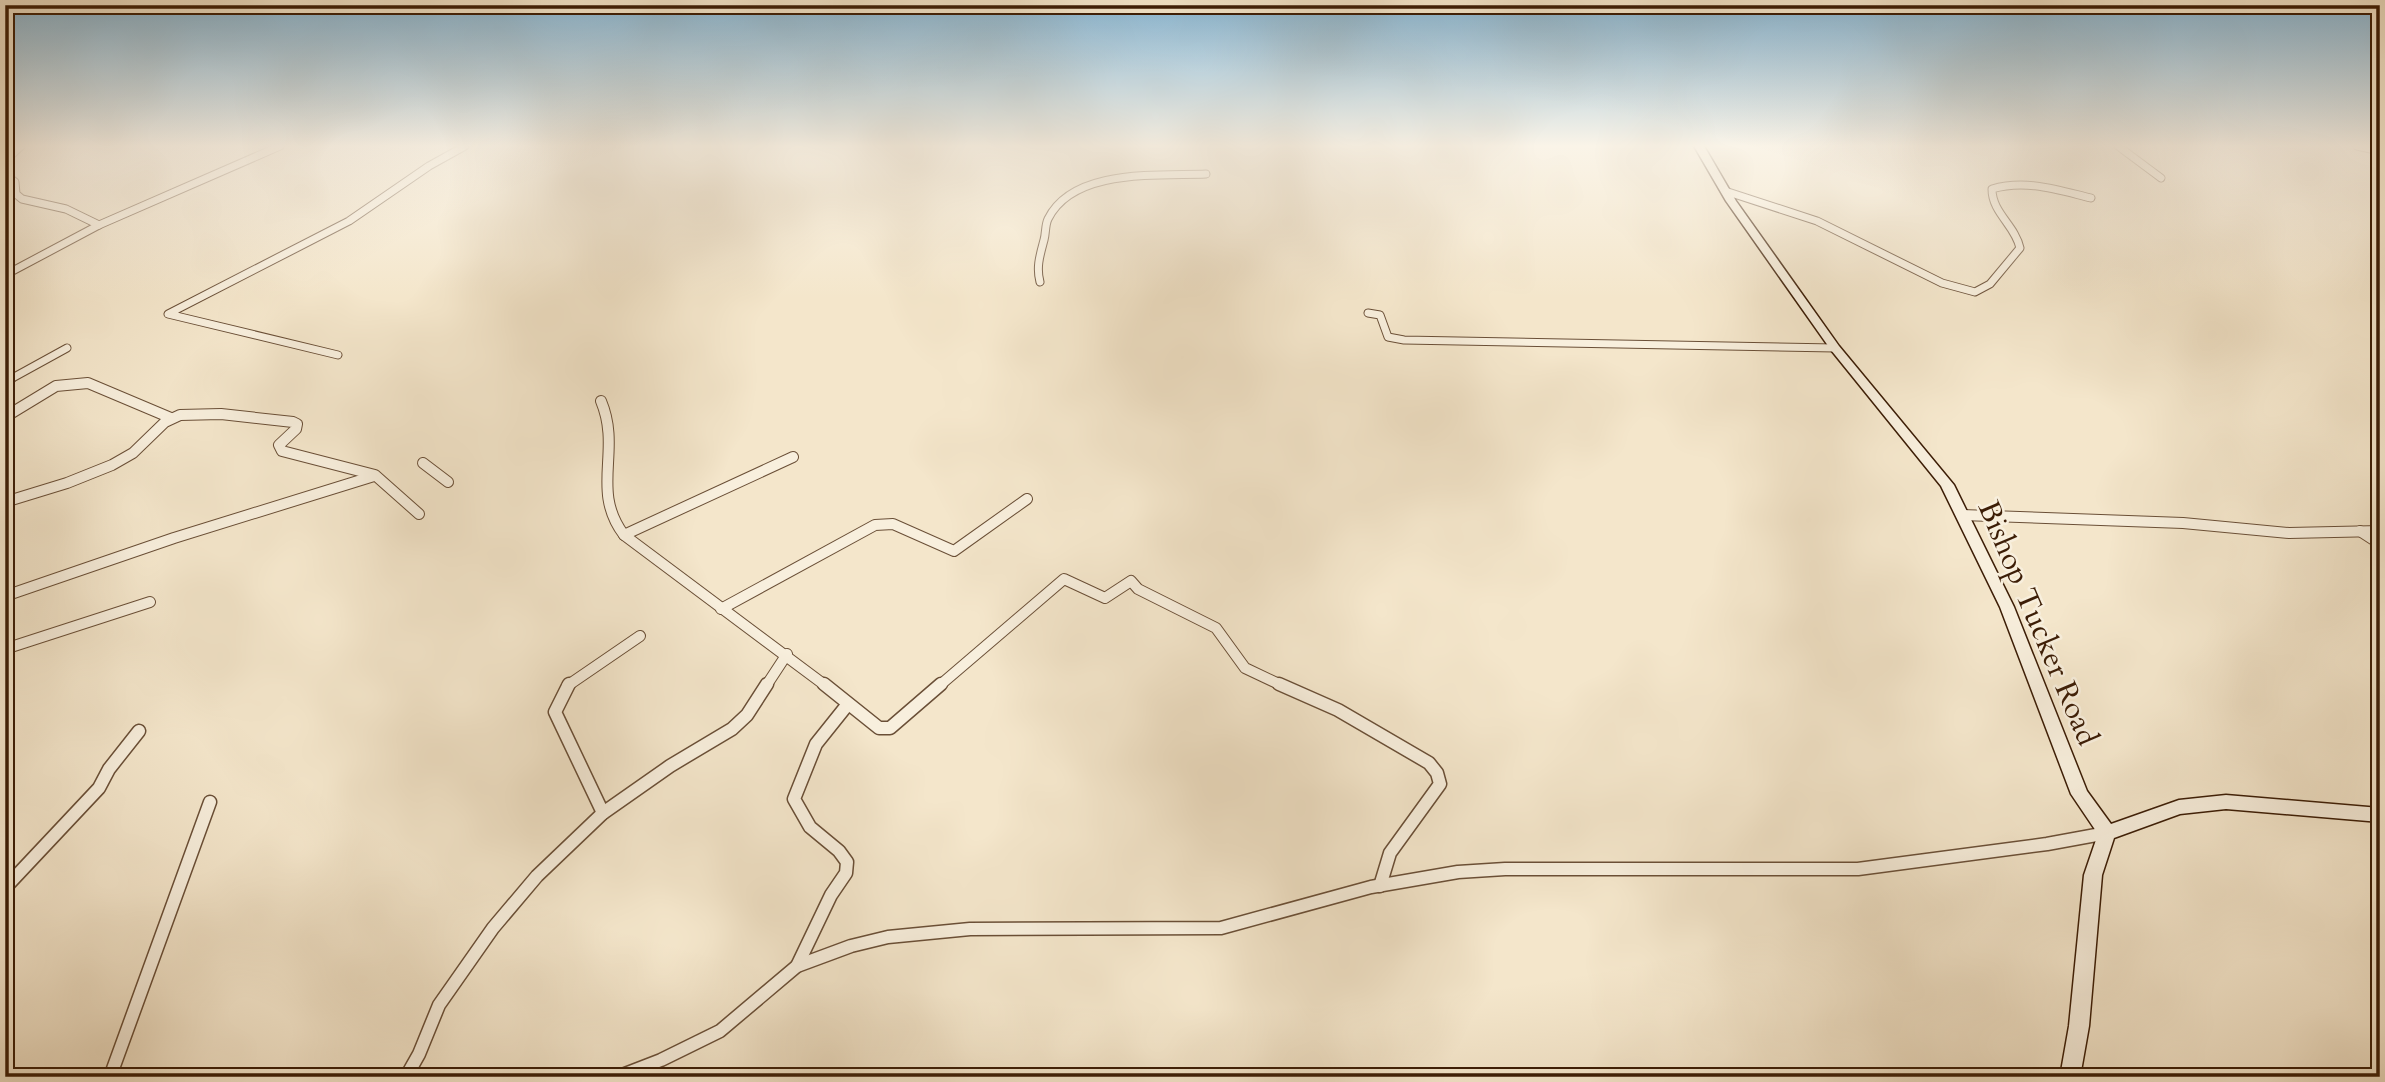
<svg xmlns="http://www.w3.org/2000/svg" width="2385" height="1082" font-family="Cardo,serif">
	<rect width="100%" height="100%" fill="#f4e6cb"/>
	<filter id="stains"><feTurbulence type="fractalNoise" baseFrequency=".00286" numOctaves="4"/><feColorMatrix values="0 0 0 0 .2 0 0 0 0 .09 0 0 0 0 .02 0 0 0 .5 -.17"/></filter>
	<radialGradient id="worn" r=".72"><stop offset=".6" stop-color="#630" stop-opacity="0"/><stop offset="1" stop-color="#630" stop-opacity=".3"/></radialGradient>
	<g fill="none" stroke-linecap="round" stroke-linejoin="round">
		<defs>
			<g id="minor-far2">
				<polyline points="2118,146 2161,178"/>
				<polyline points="2357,146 2380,151"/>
				<polyline points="5,161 21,146"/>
				<polyline points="5,174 15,182 16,194 22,199 66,209 99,225"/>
				<path d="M1725,191L1817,221L1942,283L1975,292L1990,284L2020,248C2015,225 1992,213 1992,189C2026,179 2058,190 2091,198"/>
				<polyline points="5,275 99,225 280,146"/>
				<path d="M1040,282C1036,267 1040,255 1044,240C1046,233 1045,225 1048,219C1073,168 1158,176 1206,174"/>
				<polyline points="1368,313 1380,315 1388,337 1404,340 1835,348"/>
				<polyline points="338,355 168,314 349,221 429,166 465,146"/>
				<polyline points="7,381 67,348"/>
			</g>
			<g id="minor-far1">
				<polyline points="5,382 10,379"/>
				<path d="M601,401C622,451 590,490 624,535L826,686"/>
				<polyline points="5,417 56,386 88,383 171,418"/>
				<polyline points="423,463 448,482"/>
				<polyline points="5,502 67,483 112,465 133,453 165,422 180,415 221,414 293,422 297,424 296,429 279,445 282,451 375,475 419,514"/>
				<polyline points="1962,515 2183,523 2289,533 2380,531"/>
				<polyline points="2360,531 2380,544"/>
				<polyline points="624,535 793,457"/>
				<polyline points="5,596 174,538 374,476"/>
				<polyline points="721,609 875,525 893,524 954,551 1027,499"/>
				<polyline points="5,645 11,647 150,602"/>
				<polyline points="567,686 640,636"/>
				<polyline points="766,686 787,654"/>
				<polyline points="939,686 1064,579 1105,598 1131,581 1138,589 1216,628 1245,668 1283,686"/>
			</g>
			<g id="minor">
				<polyline points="569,684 555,712 603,813"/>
				<polyline points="824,684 879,728 890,728 941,684"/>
				<polyline points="1279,684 1338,710 1429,763 1437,773 1440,784 1390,853 1380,886"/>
				<polyline points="5,888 99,788 109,769 139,731"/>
				<polyline points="797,966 831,895 846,873 847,862 839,851 810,827 794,799 816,744 848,704"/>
				<polyline points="110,1077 210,802"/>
				<polyline points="406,1077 419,1054 439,1005 493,928 537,876 603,813 670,766 732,729 747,715 767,684"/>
				<polyline points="617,1077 661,1060 720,1031 797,966 851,946 888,937 970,929 1221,928 1371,887 1458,872 1505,869 1858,869 2047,844 2107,833"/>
			</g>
			<polygon id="secondary" points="1694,146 1704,146 1736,201 1839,346 1954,485 2014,607 2087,791 2111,824 2179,800 2226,795 2380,808 2380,822 2226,809 2180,814 2114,838 2102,875 2089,1026 2080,1077 2060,1077 2069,1026 2084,875 2098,834 2071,794 2000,607 1941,486 1831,350 1726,201"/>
		</defs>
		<use href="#minor-far2" stroke="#6a4f37" stroke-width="9"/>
		<use href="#minor-far1" stroke="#6a4f37" stroke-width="12"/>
		<use href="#minor" stroke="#6a4f37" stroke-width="15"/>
		<use href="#secondary" stroke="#3c1d06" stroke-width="3"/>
		<use href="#minor-far2" stroke="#f8efdd" stroke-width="7"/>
		<use href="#minor-far1" stroke="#f8efdd" stroke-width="10"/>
		<use href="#minor" stroke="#f8efdd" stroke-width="12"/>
		<use href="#secondary" fill="#f8efdd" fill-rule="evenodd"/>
	</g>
	<linearGradient id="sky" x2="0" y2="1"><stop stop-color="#89b8d6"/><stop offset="0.49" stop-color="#faf4e8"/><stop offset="1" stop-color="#faf4e8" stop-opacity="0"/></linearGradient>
	<rect width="2385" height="298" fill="url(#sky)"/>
	<g text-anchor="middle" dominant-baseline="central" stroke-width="5" stroke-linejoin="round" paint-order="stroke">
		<g font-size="30" fill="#3c1d06" stroke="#f8efdd">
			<text transform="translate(2038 623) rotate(67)">Bishop Tucker Road</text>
		</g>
	</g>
	<rect width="2385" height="1082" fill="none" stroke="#f4e6cb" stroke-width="28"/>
	<rect x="7" y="7" width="2371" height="1068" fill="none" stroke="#3c1d06" stroke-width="3.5"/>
	<rect x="14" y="14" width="2357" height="1054" fill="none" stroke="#3c1d06" stroke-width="2"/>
	<rect width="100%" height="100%" filter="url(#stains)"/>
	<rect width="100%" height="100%" fill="url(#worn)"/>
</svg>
